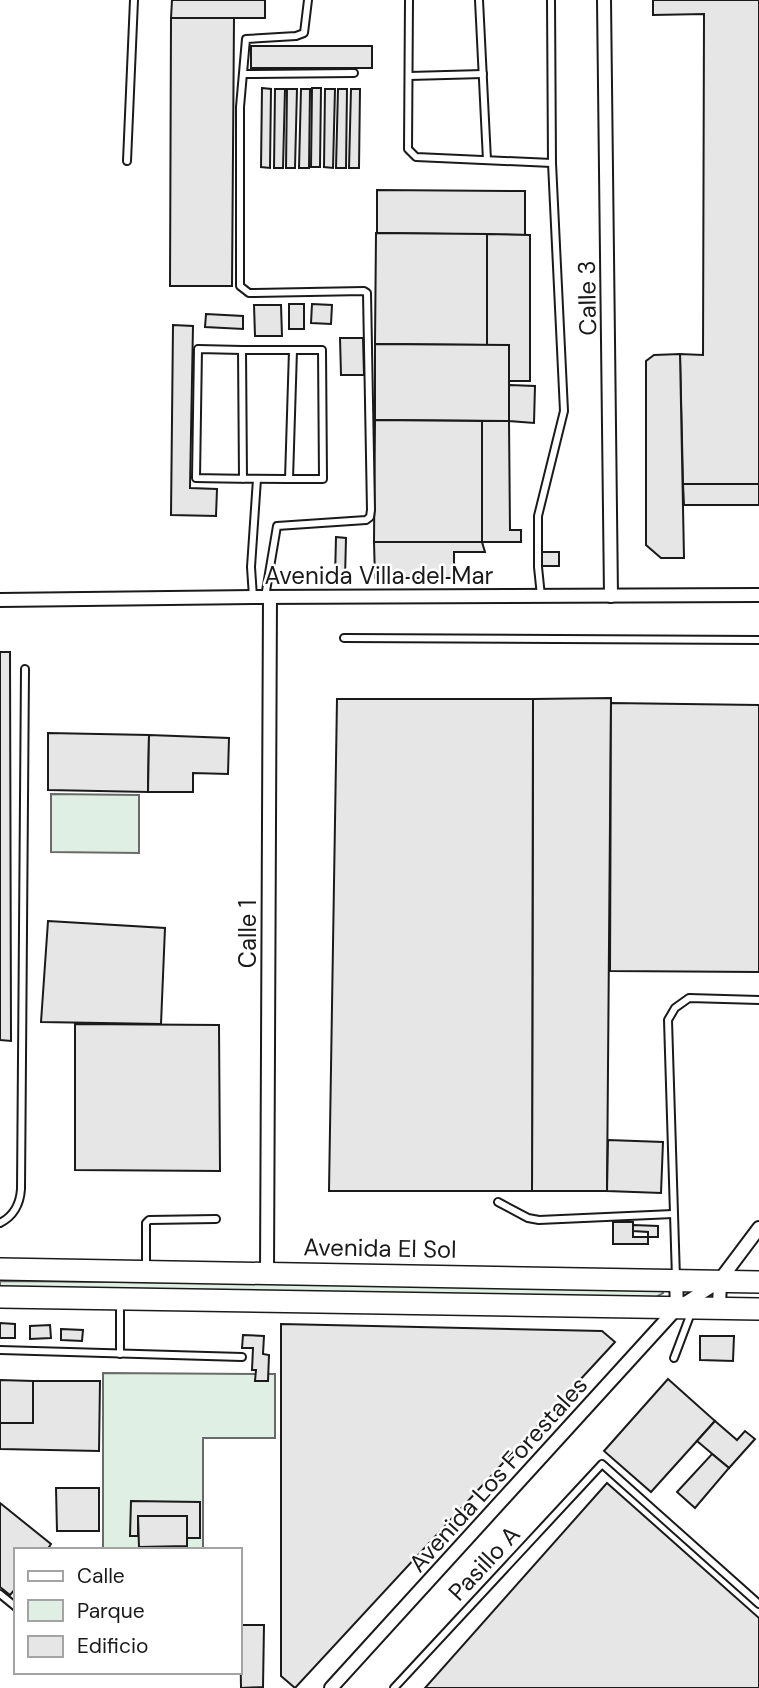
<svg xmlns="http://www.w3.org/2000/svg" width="759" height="1688" font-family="'DM Sans',sans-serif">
	<rect width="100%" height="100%" fill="#fff"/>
	<g fill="#e0efe3" stroke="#6a6a6a" stroke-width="2">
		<polygon points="51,794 139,795 139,853 51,852"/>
		<polygon points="0,1281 659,1287 662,1289 663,1293 656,1297 0,1290"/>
		<polygon points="103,1373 275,1374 275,1438 203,1438 203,1550 103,1550"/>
	</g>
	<g fill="#e6e6e6" stroke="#1a1a1a" stroke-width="2">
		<polygon points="172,0 265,0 265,18 171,18"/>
		<polygon points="653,0 759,0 759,484 683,484 680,354 703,355 704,14 653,15"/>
		<polygon points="171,18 234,18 232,286 170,286"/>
		<rect x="251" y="46" width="121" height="22"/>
		<polygon points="262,88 271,89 270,168 261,167"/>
		<polygon points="312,88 321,88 320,167 311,167"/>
		<polygon points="275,89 285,89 283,168 274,168"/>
		<polygon points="287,89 297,89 295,168 286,168"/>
		<polygon points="301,89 310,89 309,168 299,168"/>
		<polygon points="325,89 335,89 333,168 324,167"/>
		<polygon points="338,89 347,89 346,168 336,168"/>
		<polygon points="351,89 360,89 359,168 349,168"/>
		<polygon points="377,190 525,191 525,235 377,233"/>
		<polygon points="376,233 487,234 487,345 375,344"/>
		<polygon points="487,234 530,235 530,381 509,381 509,345 487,345"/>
		<rect x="289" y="304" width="15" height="25"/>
		<polygon points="312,304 332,305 331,324 311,323"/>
		<polygon points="254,305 281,305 282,336 255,336"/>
		<polygon points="206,314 243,316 243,329 205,327"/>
		<polygon points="173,325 193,326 190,488 217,489 216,516 171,515"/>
		<polygon points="340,338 363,338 364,375 341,375"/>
		<polygon points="375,344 509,345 509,421 375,420"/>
		<polygon points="680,354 684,558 661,558 646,545 646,361 654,355"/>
		<polygon points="509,385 535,386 534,423 509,421"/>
		<polygon points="375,420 482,421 482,542 374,542"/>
		<polygon points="482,421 509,421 510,530 521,530 521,542 482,542"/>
		<polygon points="683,484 759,484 759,505 684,505"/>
		<polygon points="336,537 346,538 345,578 335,578"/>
		<polygon points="374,542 482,542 485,552 454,552 454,578 375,578"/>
		<rect x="539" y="552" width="20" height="14"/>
		<polygon points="0,652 10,652 11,1041 0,1040"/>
		<polygon points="611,698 607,1191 532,1191 533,699"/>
		<polygon points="337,699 533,699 532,1191 329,1191"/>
		<polygon points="611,703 759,705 759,972 610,971"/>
		<polygon points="48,733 149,735 148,792 48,790"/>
		<polygon points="149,735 229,738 228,774 193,773 193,792 148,792"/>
		<polygon points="48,921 165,928 161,1024 41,1022"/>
		<polygon points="75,1024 219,1025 220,1171 75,1170"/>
		<polygon points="608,1140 663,1142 661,1193 607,1191"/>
		<polygon points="613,1222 633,1222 633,1237 648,1237 648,1244 613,1244"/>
		<polygon points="633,1225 658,1226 658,1237 648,1237 648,1232 633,1231"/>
		<polygon points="0,1323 15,1324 15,1338 0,1338"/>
		<polygon points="281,1324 602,1331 615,1342 295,1688 281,1676"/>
		<polygon points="50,1325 51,1338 30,1339 30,1326"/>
		<polygon points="61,1329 83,1330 82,1341 61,1340"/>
		<polygon points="243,1335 264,1336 263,1354 269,1355 268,1381 255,1381 256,1370 252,1370 253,1348 242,1348"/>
		<polygon points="700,1336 734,1336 733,1361 700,1360"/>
		<polygon points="668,1379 715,1421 651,1492 604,1451"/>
		<polygon points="0,1380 33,1381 33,1423 0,1423"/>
		<polygon points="33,1381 100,1381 99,1451 0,1449 0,1423 33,1423"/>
		<polygon points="715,1421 737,1440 745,1431 755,1439 729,1468 697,1441"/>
		<polygon points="712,1454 729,1468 695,1508 677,1492"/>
		<polygon points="607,1483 759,1618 759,1688 425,1688"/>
		<polygon points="56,1488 99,1488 99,1531 57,1531"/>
		<polygon points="131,1501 200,1502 200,1538 187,1538 187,1516 138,1516 138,1536 130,1536"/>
		<polygon points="0,1503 51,1544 47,1550 16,1550 16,1588 10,1595 0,1587"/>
		<polygon points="138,1516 187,1516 187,1546 139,1547"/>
		<polygon points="240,1625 264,1625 263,1687 241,1688"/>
	</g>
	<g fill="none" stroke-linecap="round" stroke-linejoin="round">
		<defs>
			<g id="lane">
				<polyline points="409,0 408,149 416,157 552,163"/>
				<polyline points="479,0 487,160"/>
				<polyline points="243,74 354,73"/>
				<polyline points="409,76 483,74"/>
				<polyline points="127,161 134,0"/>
				<path d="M242,350L198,349L196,478C238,479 281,479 323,479L322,350H242L243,479"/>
				<polyline points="289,479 293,350"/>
				<polyline points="541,596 538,567 538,516 564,411 552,163 551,0"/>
				<polyline points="253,597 251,567 257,479"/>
				<polyline points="265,597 277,526 366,520 370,517 371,510 367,293 364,291 249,293 240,286 240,107 246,39 296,36 304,33 308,0"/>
				<polyline points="344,638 759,640"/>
				<polyline points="498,1202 528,1218 539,1220 673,1214"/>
				<path d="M0,1223C14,1216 20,1204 21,1189L25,669"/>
				<polyline points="146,1268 146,1223 149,1220 216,1219"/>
				<polyline points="676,1278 668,1020 675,1008 689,998 759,1000"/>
				<polyline points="120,1303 120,1354"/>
				<polyline points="0,1350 242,1357"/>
				<polyline points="674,1358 691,1313"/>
				<polyline points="0,1594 16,1607"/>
				<polyline points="394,1688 602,1464 759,1604"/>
			</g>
			<g id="street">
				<polyline points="604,0 611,596"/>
				<polyline points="0,600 253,597 759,595"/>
				<polyline points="267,1272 270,597"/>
				<polyline points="679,1307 717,1283"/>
				<polyline points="719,1308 720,1280 759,1228"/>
				<polyline points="331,1688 677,1308 676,1280"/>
			</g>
			<g id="primary">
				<polyline points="0,1269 759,1282"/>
				<polyline points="0,1297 759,1309"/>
			</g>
		</defs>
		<use href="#lane" stroke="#1a1a1a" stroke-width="10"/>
		<use href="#street" stroke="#1a1a1a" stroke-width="16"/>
		<use href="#primary" stroke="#1a1a1a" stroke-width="24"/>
		<use href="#lane" stroke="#fff" stroke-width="6"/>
		<use href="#street" stroke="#fff" stroke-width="12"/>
		<use href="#primary" stroke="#fff" stroke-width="21"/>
	</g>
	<g text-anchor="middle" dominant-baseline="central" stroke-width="5" stroke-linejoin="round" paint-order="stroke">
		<g font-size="24" fill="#1a1a1a" stroke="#fff">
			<text transform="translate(587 298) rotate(-91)">Calle 3</text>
			<text x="379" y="575">Avenida Villa del Mar</text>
			<text transform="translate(247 934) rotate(-90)">Calle 1</text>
			<text transform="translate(380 1248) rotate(1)">Avenida El Sol</text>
			<text transform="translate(498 1474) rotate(-48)">Avenida Los Forestales</text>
			<text transform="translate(484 1563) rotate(-47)">Pasillo A</text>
		</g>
	</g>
	<rect x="14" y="1548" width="228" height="126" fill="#ffffff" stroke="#a3a3a3" stroke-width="2"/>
	<rect x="28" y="1571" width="35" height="10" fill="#ffffff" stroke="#a3a3a3" stroke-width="2"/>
	<text x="77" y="1583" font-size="21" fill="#1a1a1a">Calle</text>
	<rect x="28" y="1600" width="35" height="21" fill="#e0efe3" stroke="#a3a3a3" stroke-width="2"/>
	<text x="77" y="1618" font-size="21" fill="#1a1a1a">Parque</text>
	<rect x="28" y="1636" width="35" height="21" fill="#e6e6e6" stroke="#a3a3a3" stroke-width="2"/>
	<text x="77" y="1653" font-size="21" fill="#1a1a1a">Edificio</text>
</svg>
